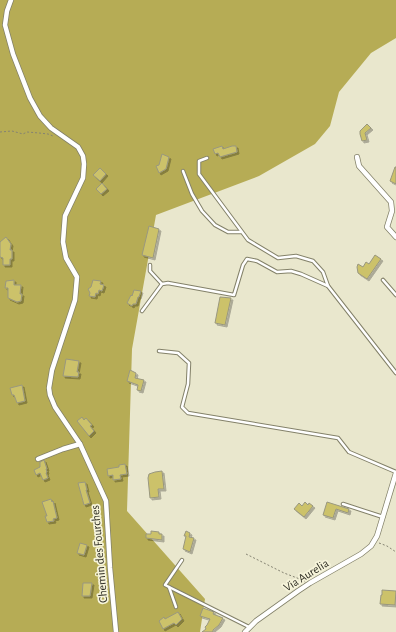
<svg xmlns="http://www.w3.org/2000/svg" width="396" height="632" font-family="'Alegreya Sans',sans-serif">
	<defs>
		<filter id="shadow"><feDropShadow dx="2" dy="2" stdDeviation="0" flood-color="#0004"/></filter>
	</defs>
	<rect width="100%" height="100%" fill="#e9e7cd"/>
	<polygon fill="#b6ac55" points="0,0 396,0 396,38 371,53 339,92 330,126 315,144 259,176 156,215 132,349 127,511 205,599 200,632 0,632"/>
	<g fill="#ccc26b" stroke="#99977f" filter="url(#shadow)">
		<polygon points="367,124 371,128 365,133 367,140 362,141 360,134 360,131"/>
		<polygon points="222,146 223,149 232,146 236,146 237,152 220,157 218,153 215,154 213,149"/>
		<polygon points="162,154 169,157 166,169 159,173 156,166 159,165"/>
		<polygon points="395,167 396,167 396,184 390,181"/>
		<polygon points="100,168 106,174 100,181 93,175"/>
		<polygon points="102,183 107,189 101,194 96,189"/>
		<polygon points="149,226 159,229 153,258 142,255"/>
		<polygon points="6,237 11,244 10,250 12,250 12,259 10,259 10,265 3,265 3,258 0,257 0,242"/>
		<polygon points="375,255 381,259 367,279 358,273 357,267 358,264 363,267 366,262 369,264"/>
		<polygon points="14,280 14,285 21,285 20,294 22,294 21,301 17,302 8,298 8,288 5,288 6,281"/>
		<polygon points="93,280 101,281 100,284 104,285 102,291 99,290 98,294 96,293 95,297 89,296 90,293 88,289 91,287"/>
		<polygon points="134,290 141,291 139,297 138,297 136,304 133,304 132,306 127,303 131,295 132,296"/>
		<polygon points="220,297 231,298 225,325 215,323"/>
		<polygon points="66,359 79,361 77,372 79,372 78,377 63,376"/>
		<polygon points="130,370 136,373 135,378 144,380 141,391 137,390 138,385 127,381"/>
		<polygon points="22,385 25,401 17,403 14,395 12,395 10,388"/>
		<polygon points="82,417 84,420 86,418 92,425 90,426 94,431 89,436 77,421"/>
		<polygon points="44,460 47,469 46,469 47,472 46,473 48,478 43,480 40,473 36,475 34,470 40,467 40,462"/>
		<polygon points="125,464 127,474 120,475 121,479 113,480 113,475 108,476 107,469 119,467 119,465"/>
		<polygon points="162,471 164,489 158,489 159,497 150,498 148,478 149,474 155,472"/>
		<polygon points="85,482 87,490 86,490 90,503 84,505 78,483"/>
		<polygon points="51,499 52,502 53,501 57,518 53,519 54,521 47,522 45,516 47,516 42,502"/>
		<polygon points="305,502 308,505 309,503 313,506 304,517 294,509 299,503 302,506"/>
		<polygon points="327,502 349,509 348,513 336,509 333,518 323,515"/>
		<polygon points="151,531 159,532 159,534 162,534 162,540 146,538 146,534 151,534"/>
		<polygon points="186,531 190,533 189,537 194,538 190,552 183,549 186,536 184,536"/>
		<polygon points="80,543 87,545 84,555 77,553"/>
		<polygon points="83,583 92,583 90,596 82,596"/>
		<polygon points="382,590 396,591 395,605 380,604 381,595 382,595"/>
		<polygon points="203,608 214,612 213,614 223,618 219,625 213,630 213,632 202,632 206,629 205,627 207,625 210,619 200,616"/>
		<polygon points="178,612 182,619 176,625 174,623 163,629 159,621 164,617 165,619"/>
	</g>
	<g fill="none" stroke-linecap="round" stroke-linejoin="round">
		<defs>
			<g id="lane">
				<polyline points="207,158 199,161 199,174 248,240 278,258 296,256 313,261 323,272 328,286 396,373"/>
				<polyline points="183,171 192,194 202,211 215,225 228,232 241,232"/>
				<polyline points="150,265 150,271 162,284"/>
				<polyline points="383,280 396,295"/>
				<polyline points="142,311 162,284 168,283 234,295 243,265 247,259 257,261 277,272 291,271 301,274 328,286"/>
				<polyline points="159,351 178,353 189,363 188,384 182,407 188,413 338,438 349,452 396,472"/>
				<polyline points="343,504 383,517"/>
				<polyline points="182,560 165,585 249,627"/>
				<polyline points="169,587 176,607"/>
			</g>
			<g id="street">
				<polyline points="11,0 7,11 5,25 13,54 30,98 40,116 51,128 78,147 83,156 84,164 83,178 65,216 63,242 66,258 77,277 75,300 52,370 49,388 50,395 55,407 80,444 106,501 110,568 116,632"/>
				<polyline points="357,157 359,166 391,202 392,211 387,227 396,237"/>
				<polyline points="38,459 63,449 80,444"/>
				<polyline points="245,632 256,621 298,591 310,583 361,554 371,546 377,536 396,473"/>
			</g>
		</defs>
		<use href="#lane" stroke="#838169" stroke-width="4.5"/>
		<use href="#street" stroke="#838169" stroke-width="6"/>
		<g stroke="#858372" stroke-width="1" stroke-dasharray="2 2" stroke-linecap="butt">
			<polyline points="0,132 12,131 23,134 27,132 39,133 48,134 53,136"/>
			<polyline points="379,543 387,546 396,552"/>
			<polyline points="246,554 284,573 305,581"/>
		</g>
		<use href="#lane" stroke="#fff" stroke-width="2.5"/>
		<use href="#street" stroke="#fff" stroke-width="4.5"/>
	</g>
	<g text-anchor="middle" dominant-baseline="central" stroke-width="3.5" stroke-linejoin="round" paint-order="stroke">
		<g font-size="12" fill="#2f2e24" stroke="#f6f4da">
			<text transform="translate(99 554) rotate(-95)">Chemin des Fourches</text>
			<text transform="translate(306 575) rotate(-32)">Via Aurelia</text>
		</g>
	</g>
</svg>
